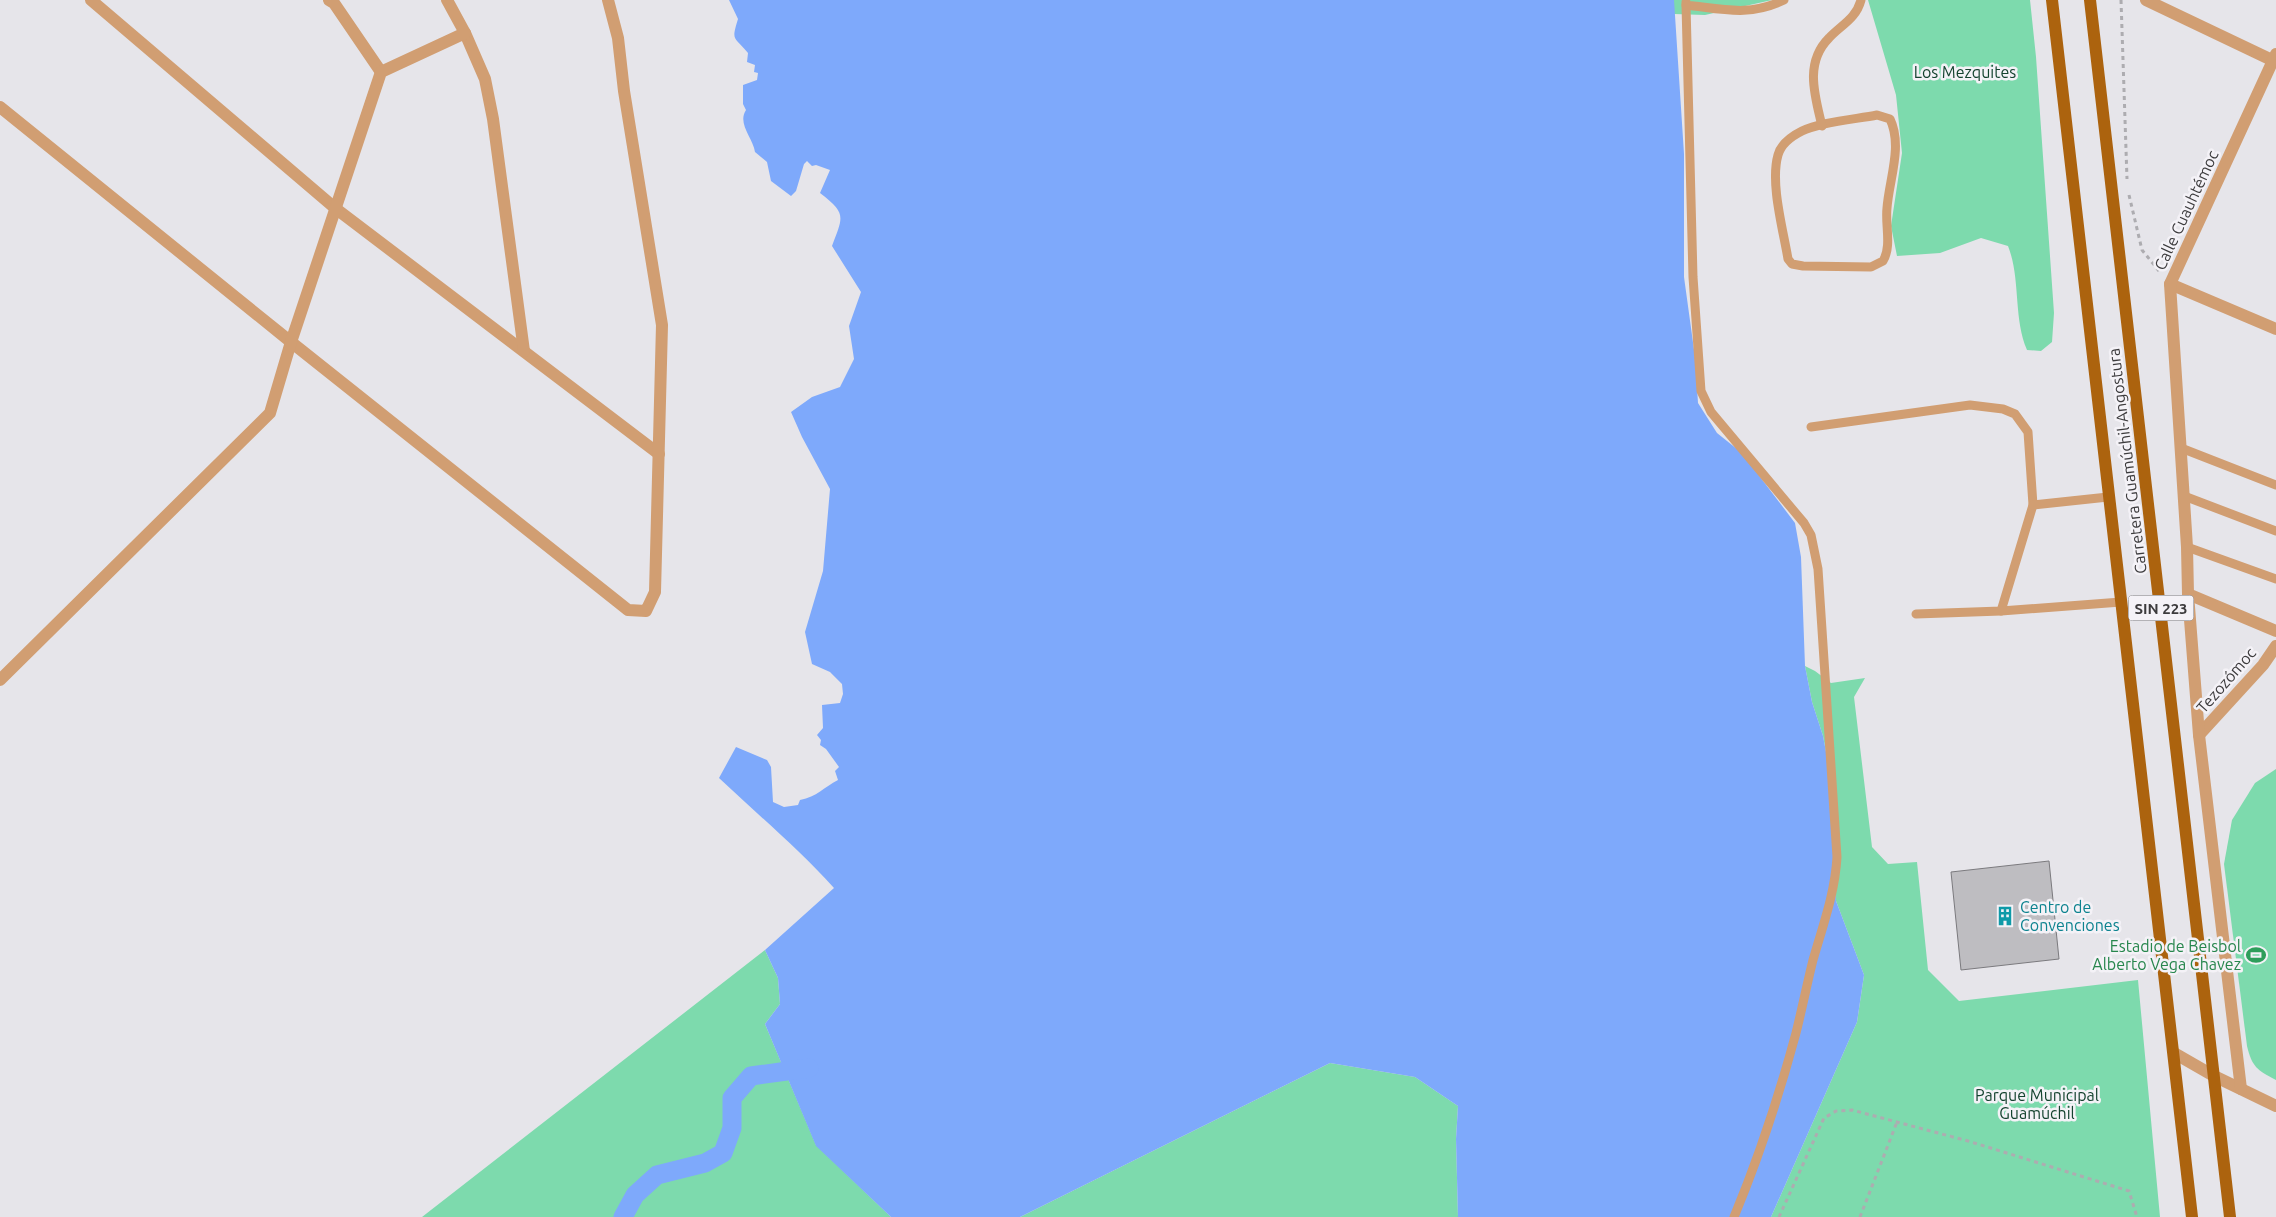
<svg xmlns="http://www.w3.org/2000/svg" width="2276" height="1217" font-family="Ubuntu,sans-serif">
	<rect width="100%" height="100%" fill="#e6e5ea"/>
	<g fill="#7ddaad">
		<polygon points="1674,0 1772,0 1705,15 1674,14"/>
		<path d="M1868,0H2030L2036,57L2054,313L2052,342L2041,351L2027,350C2013,317 2021,279 2008,246L1981,238L1940,253L1897,256L1891,226L1902,153L1896,95Z"/>
		<polygon points="1805,666 1815,671 1831,683 1865,678 1854,697 1872,847 1888,864 1917,862 1928,970 1959,1001 2138,980 2160,1217 1771,1217 1857,1022 1864,975 1836,901 1830,773 1823,736 1812,702"/>
		<path d="M2276,769V1080C2257,1070 2252,1067 2247,1046L2224,864L2232,820L2255,783Z"/>
		<polygon points="765,950 778,978 780,1004 765,1024 816,1145 891,1217 422,1217"/>
		<polygon points="1330,1063 1415,1077 1458,1106 1456,1139 1458,1217 1020,1217"/>
	</g>
	<path fill="#7ea9fb" d="M729,0H1674L1684,154V277L1695,357L1698,403L1717,433L1742,453L1795,523L1801,557L1805,666L1812,702L1823,736L1830,773L1836,901L1864,975L1857,1022L1771,1217H1458L1456,1139L1458,1106L1415,1077L1330,1063L1020,1217H891L816,1146L765,1024L780,1004L778,978L765,950L834,888C799,849 758,815 719,778L736,747L767,760L771,767L773,802L784,807L798,805L800,800C817,797 824,787 838,780L835,771L839,767L826,749L820,745L821,740L817,735L823,728L822,705L840,703L843,694L842,684L830,672L812,664L805,632L823,571L830,489L802,437L791,412L812,397L840,387L854,359L849,326L861,292L832,246C843,216 847,214 820,193L830,170L816,165L812,166L807,161L804,164L796,191L791,196L771,181L767,162L755,152C753,138 737,124 746,110L743,104V85L757,80L758,73L754,72L755,65L747,62L748,53C734,36 731,42 738,19Z"/>
	<g fill="none" stroke-linecap="round" stroke-linejoin="round">
		<polyline stroke="#7ea9fb" stroke-width="19" points="623,1217 635,1195 657,1175 705,1163 723,1153 732,1128 732,1098 751,1076 809,1068"/>
	</g>
	<polygon fill="#bebdc1" stroke="#7b7a7e" points="2049,861 2059,959 1961,970 1951,872"/>
	<g fill="none" stroke-linecap="round" stroke-linejoin="round">
		<g stroke="#adacb0" stroke-width="3" stroke-dasharray="4 4" stroke-linecap="butt">
			<polyline points="2121,0 2127,179"/>
			<polyline points="2129,195 2142,250 2159,271"/>
			<polyline points="1779,1217 1824,1118 1836,1111 1852,1110 1968,1141 2129,1191 2137,1217"/>
			<polyline points="1860,1217 1897,1122"/>
		</g>
		<g stroke="#d19e72" stroke-width="9">
			<path d="M1686,2V5C1723,9 1749,17 1784,0"/>
			<path d="M1686,5L1693,277L1701,391L1711,412L1804,523L1811,535L1818,569L1837,857C1835,893 1823,925 1813,960C1807,984 1802,1009 1796,1033C1779,1096 1759,1157 1734,1217"/>
			<path d="M1877,115L1890,119C1903,146 1889,180 1887,208C1885,225 1892,246 1883,261L1871,267L1803,266L1792,264L1788,259C1783,229 1770,183 1778,155C1781,144 1792,136 1802,131C1820,122 1857,119 1877,115Z"/>
			<path d="M1822,126C1815,96 1804,63 1829,38C1841,25 1856,19 1861,0"/>
			<polyline points="1811,427 1970,405 2003,409 2015,414 2028,432 2033,505 2001,611"/>
			<polyline points="2181,448 2276,485"/>
			<polyline points="2184,496 2276,531"/>
			<polyline points="2033,505 2108,497"/>
			<polyline points="2187,547 2276,579"/>
			<polyline points="1916,614 2001,611 2121,602"/>
		</g>
		<g stroke="#d19e72" stroke-width="12">
			<polyline points="91,0 335,208 659,454"/>
			<polyline points="329,0 334,3 381,72"/>
			<polyline points="2146,0 2276,62"/>
			<polyline points="465,33 485,79 493,119 524,351"/>
			<polyline points="0,107 291,342 628,610 646,611 655,592 662,325 624,91 618,38 608,0"/>
			<polyline points="2170,284 2276,329"/>
			<polyline points="2188,594 2276,631"/>
			<polyline points="0,680 270,413 291,342 381,72 465,33 447,0"/>
			<polyline points="2199,735 2263,665 2276,646"/>
			<polyline points="2174,1053 2214,1076 2276,1106"/>
			<polyline points="2241,1089 2199,735 2188,594 2187,547 2170,284 2276,54"/>
		</g>
		<g stroke="#ac630e" stroke-width="12">
			<path d="M2052,0C2098,406 2146,811 2192,1217"/>
			<polyline points="2090,0 2230,1217"/>
		</g>
	</g>
	<defs>
		<symbol id="building-bare" viewBox="-9 -9 18 18"><path d="M-4-6H4V6H1V3H-1V6H-4ZM-2.5-4.3h1.7v1.8h-1.7ZM.8-4.3h1.7v1.8H.8ZM-2.5-1h1.7V.8h-1.7ZM.8-1h1.7V.8H.8Z" fill="#0f9aa8" stroke="#f4f2f7" stroke-width="2.5" paint-order="stroke"/></symbol>
		<symbol id="stadium-bare" viewBox="-9 -9 18 18"><path d="M0-5a6.5 5 0 1 0 0 10a6.5 5 0 1 0 0-10ZM-3.5-1.8h7v3.6h-7Z" fill="#2e9e5b" stroke="#f4f2f7" stroke-width="2.5" paint-order="stroke"/></symbol>
	</defs>
	<g fill-rule="evenodd">
		<use href="#building-bare" x="1991" y="902" width="28" height="28"/>
		<use href="#stadium-bare" x="2242" y="941" width="28" height="28"/>
	</g>
	<g text-anchor="middle" dominant-baseline="central" stroke-width="5" stroke-linejoin="round" paint-order="stroke">
		<rect fill="#f4f2f7" stroke="#737275" stroke-width="1" x="2128.5" y="595.5" width="65" height="25" rx="4"/>
		<g font-size="15" font-weight="bold" fill="#3c3b3d">
			<text x="2161" y="608">SIN 223</text>
		</g>
		<g font-size="16" fill="#14432f" stroke="#f4f2f7">
			<text x="1965" y="72">Los Mezquites</text>
			<text x="2037" y="1095">Parque Municipal<tspan x="2037" dy="18">Guamúchil</tspan></text>
		</g>
		<g font-size="16" fill="#3c3b3d" stroke="#f4f2f7">
			<text transform="translate(2186 210) rotate(-65)">Calle Cuauhtémoc</text>
			<text transform="translate(2127 461) rotate(-97)">Carretera Guamúchil-Angostura</text>
			<text transform="translate(2226 680) rotate(-49)">Tezozómoc</text>
		</g>
		<g font-size="16" fill="#0d838f" stroke="#f4f2f7" text-anchor="start">
			<text x="2020" y="907">Centro de<tspan x="2020" dy="18">Convenciones</tspan></text>
		</g>
		<g font-size="16" fill="#27864d" stroke="#f4f2f7" text-anchor="end">
			<text x="2241" y="946">Estadio de Beisbol<tspan x="2241" dy="18">Alberto Vega Chavez</tspan></text>
		</g>
	</g>
</svg>
